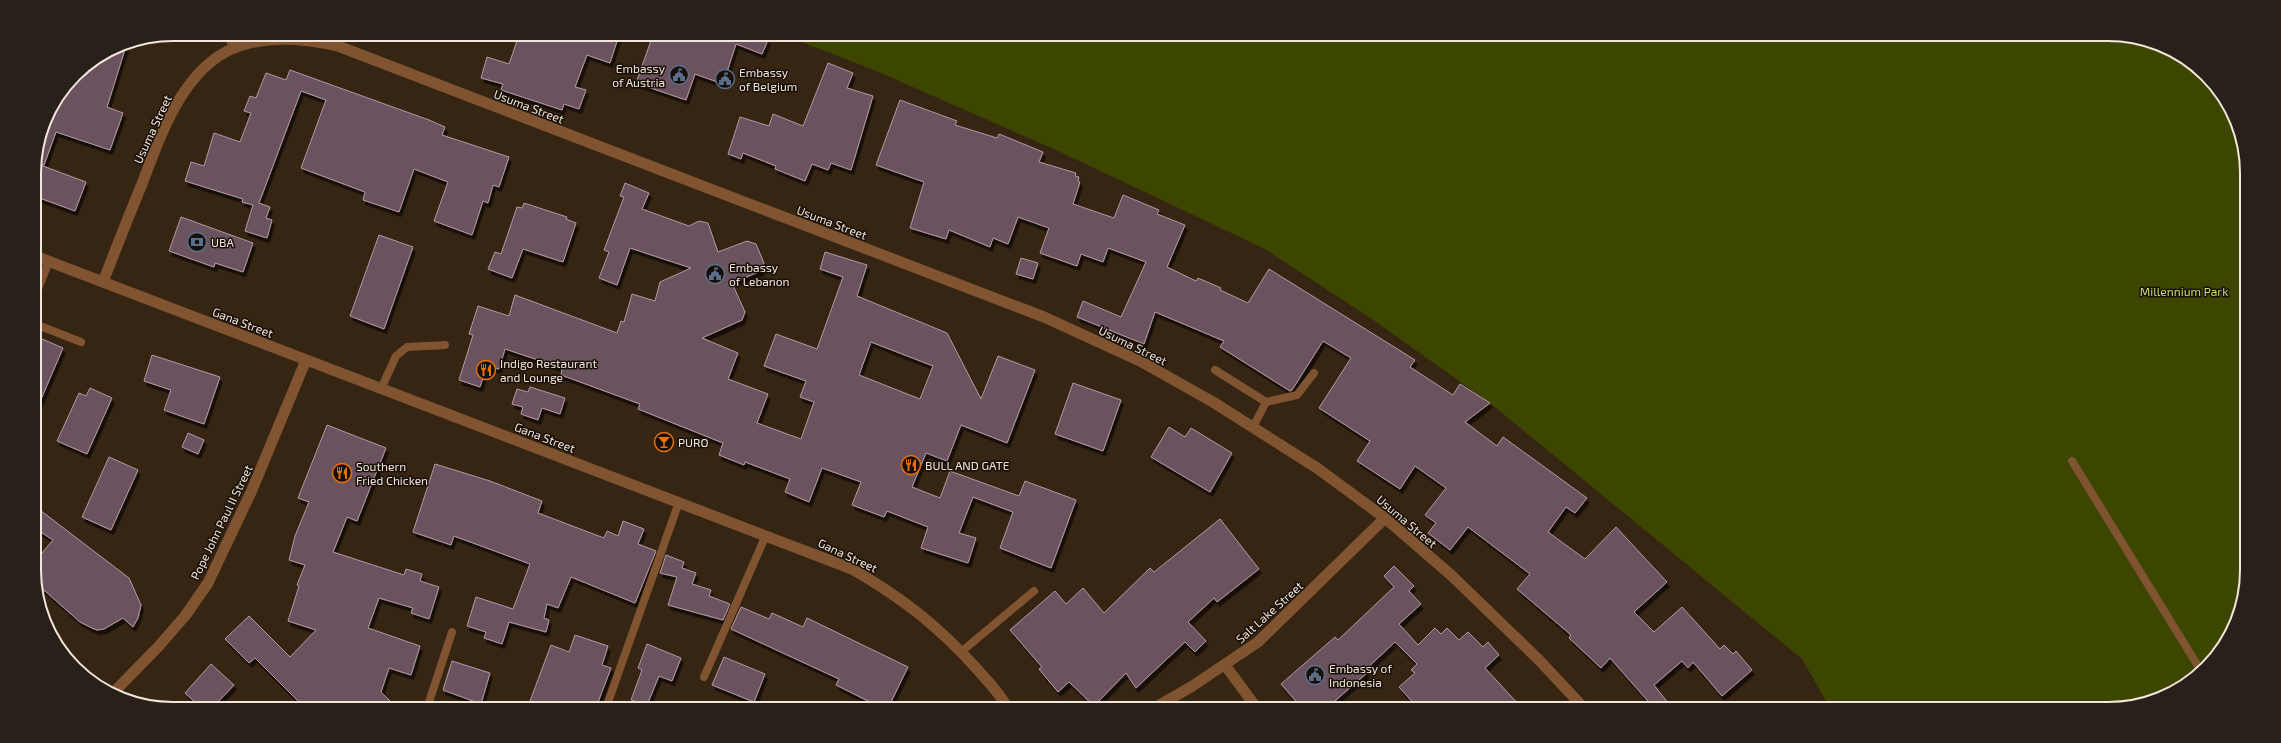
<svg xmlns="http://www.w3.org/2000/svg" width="2281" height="743" font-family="'Exo 2',sans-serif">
	<defs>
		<filter id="shadow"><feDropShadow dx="2.5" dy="4.5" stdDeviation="0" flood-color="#0009"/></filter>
	</defs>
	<rect width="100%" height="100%" fill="#362513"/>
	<polygon fill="#3d4600" points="783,35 2144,39 2185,57 2212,81 2244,146 2242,606 2224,647 2193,680 2161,698 2117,709 1830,708 1802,659 1490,403 1372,319 1263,248 1056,150 874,70"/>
	<g fill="#6b525e" stroke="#b498a5" fill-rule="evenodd" filter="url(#shadow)">
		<polygon points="519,35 619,35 610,63 587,55 575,87 586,90 579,109 564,104 562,110 501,90 503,84 481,78 487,57 509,64"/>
		<polygon points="653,35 757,35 768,40 762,54 736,44 723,84 695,74 686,100 636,83"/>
		<polygon points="127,43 107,107 123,113 110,150 56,132 44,165 35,163 45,120 75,75 120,45"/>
		<polygon points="828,63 853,73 847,88 873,96 851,170 831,163 828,170 812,164 805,181 775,169 776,166 743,153 741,159 728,154 740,117 769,126 773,114 803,126"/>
		<polygon points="290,70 429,120 445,127 442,135 509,157 499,187 493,185 488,203 483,201 472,235 434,221 448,182 414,169 399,212 363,200 365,192 301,168 326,100 301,91 259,203 270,207 266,218 272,220 267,238 245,231 253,205 242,202 243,199 185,181 191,162 204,166 214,133 240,142 251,113 244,111 250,96 256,98 266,73 286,80"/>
		<polygon points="900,100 957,121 955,125 997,138 999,134 1043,152 1039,162 1076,173 1075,176 1079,177 1078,181 1080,182 1073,204 1114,218 1123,195 1159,210 1157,214 1185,225 1167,267 1196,281 1198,278 1221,288 1220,290 1248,303 1269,269 1415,360 1410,367 1453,395 1460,384 1490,403 1465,422 1497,446 1503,437 1587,498 1575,513 1566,507 1548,532 1585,559 1616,527 1667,582 1634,612 1654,632 1682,607 1720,649 1724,645 1733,654 1736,651 1752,670 1722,696 1693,662 1688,668 1682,661 1654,685 1672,708 1654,708 1610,658 1601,668 1569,638 1571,635 1517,589 1530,574 1468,527 1450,550 1428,533 1436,523 1425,515 1446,488 1415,466 1400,489 1357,461 1370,441 1319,408 1351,358 1323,341 1292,390 1290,391 1220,347 1224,341 1155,312 1144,344 1077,317 1083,301 1121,317 1146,262 1108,248 1103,262 1081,254 1077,266 1040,253 1049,228 1018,217 1008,244 993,238 990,247 949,230 946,239 910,228 924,182 876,165"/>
		<polygon points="35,163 86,182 75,211 34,196"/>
		<path d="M625,183L649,193L642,209L689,226L699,221L708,223L718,252L747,241L756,244L764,263L761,271L732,283L745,312L742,320L702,338L738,353L728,379L768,394L757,423L801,439L814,402L800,397L806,381L764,366L776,334L817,349L843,277L820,269L825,252L867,265L857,296L947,333L981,399L998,356L1035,370L1007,443L961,425L947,461L926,453L912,487L940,498L950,471L1019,496L1025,481L1076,500L1051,568L1000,548L1013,512L973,497L959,533L976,538L968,563L921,548L928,527L887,511L884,517L852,505L861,482L822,468L809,502L785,492L790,479L745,462L744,465L719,455L723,443L638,409L640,404L561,375L562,368L505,349L499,369L487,366L480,387L459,380L473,335L469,334L478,306L509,316L515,295L617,333L621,321L624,322L632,294L655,301L660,282L691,268L630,248L617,285L599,278L609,252L604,250L624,197L620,196ZM871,342L933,366L920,399L859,375Z"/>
		<polygon points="524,203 567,217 566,219 576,223 563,262 523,249 512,278 488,269 495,252 501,254 517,207 522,208"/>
		<polygon points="181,217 253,243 243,272 215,263 214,267 169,251"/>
		<polygon points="379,235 413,247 384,329 350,316"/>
		<polygon points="1021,258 1038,263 1033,279 1016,274"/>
		<polygon points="35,336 63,348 36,411 35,366"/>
		<polygon points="152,355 220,377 204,424 164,410 171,390 144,381"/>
		<polygon points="1073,383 1121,400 1103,451 1055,434"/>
		<polygon points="530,387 565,398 560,414 542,408 538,420 521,414 523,407 512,404 517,389 528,392"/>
		<polygon points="90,388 112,398 87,454 57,441 79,393 86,396"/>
		<polygon points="327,425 386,448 357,521 347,517 333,552 404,575 406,569 422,574 420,581 439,587 429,619 411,613 413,608 379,598 368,628 420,646 411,675 389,668 381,692 394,705 302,705 255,658 249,663 225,639 249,616 290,657 316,630 288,621 299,586 297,585 305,565 289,560 295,536 309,502 298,498"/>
		<polygon points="1169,427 1185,437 1191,428 1232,453 1210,492 1151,457"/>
		<polygon points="188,433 204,440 198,454 182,447"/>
		<polygon points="109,457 138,470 111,530 82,517"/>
		<polygon points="435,464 490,481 542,501 538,513 604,538 607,531 618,536 623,521 644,529 638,544 656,551 635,603 571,577 558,608 547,604 544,618 549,620 546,632 509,622 502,644 484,638 486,632 467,626 476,597 513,609 530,564 454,536 451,545 413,532"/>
		<polygon points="36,507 129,578 141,605 138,618 133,627 123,618 104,629 97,630 92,628 80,622 37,584 36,560 53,540 36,529"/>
		<polygon points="1220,519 1259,569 1217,602 1214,598 1188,622 1206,641 1195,652 1185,642 1136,688 1126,673 1094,706 1069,682 1058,692 1039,669 1042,667 1010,630 1055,591 1066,604 1083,588 1104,613 1150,568 1154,572"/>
		<polygon points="666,555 684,562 682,568 696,573 692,584 711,590 709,596 730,604 723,620 668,605 677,577 660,573"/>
		<polygon points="1394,566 1414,586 1409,591 1421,604 1399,624 1418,645 1435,628 1441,634 1447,628 1459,640 1468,632 1483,647 1488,642 1499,655 1485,668 1521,707 1417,707 1399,687 1415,673 1411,670 1417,664 1395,642 1364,671 1367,673 1328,707 1301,707 1281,684 1335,637 1338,640 1394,587 1384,576"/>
		<polygon points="741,607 769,619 772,613 803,627 807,618 908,667 889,706 878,706 836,685 839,679 731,629"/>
		<polygon points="575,635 608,646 602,665 611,668 597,705 540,705 530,701 551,645 569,652"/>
		<polygon points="647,644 681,658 672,681 659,676 647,705 645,705 631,700 642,670 638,668"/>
		<polygon points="724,657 765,674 754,702 712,685"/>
		<polygon points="452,661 490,673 481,704 443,690"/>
		<polygon points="211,664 234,685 216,704 197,704 185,693"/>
	</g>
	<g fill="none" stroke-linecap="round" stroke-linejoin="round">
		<g stroke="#805430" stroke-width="8">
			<polyline points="35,297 49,261"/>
			<polyline points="35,324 81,342"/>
			<polyline points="1215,370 1266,402"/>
			<polyline points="381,389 396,356 407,347 445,345"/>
			<polyline points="1253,427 1266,402 1297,395 1314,373"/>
			<polyline points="2072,461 2201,671"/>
			<polyline points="961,652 1034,591"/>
			<polyline points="704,677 766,535"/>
			<polyline points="428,705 452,632"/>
			<polyline points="607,705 679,502"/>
		</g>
		<g stroke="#805430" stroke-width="11">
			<polyline points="229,34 235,48"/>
			<path d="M35,256L852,569C904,599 938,626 978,670C987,681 1000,693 1006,706"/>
			<path d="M103,282C115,251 127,220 140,189C160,138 181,69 236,47C270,35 304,39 338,46L1044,317L1140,361L1213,402L1317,468L1385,518L1451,575L1539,660L1583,707"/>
			<polyline points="1225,665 1256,707"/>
			<polyline points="112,694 158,647 185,616 208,583 252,490 306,360"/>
			<polyline points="1156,707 1191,687 1258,642 1385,518"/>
		</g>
	</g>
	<defs>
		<symbol id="civic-ring" viewBox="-11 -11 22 22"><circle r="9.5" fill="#181008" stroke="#5c6f8a" stroke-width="1.5"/><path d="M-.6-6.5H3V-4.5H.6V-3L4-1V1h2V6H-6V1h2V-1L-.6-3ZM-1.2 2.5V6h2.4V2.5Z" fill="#5c6f8a"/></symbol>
		<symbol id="bank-ring" viewBox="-11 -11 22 22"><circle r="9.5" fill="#181008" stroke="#5c6f8a" stroke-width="1.5"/><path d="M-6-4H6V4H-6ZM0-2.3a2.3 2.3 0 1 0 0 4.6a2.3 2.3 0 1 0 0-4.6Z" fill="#5c6f8a"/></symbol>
		<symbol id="restaurant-ring" viewBox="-11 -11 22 22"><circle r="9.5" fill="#181008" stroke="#e8710a" stroke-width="1.5"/><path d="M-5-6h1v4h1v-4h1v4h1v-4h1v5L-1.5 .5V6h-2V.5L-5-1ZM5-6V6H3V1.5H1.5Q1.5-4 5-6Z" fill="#e8710a"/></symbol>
		<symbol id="bar-ring" viewBox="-11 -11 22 22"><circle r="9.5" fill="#181008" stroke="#e8710a" stroke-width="1.5"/><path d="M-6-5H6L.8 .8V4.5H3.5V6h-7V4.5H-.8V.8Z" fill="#e8710a"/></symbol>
	</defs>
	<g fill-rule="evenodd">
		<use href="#civic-ring" x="668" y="64" width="22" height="22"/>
		<use href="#civic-ring" x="714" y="68" width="22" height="22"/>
		<use href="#bank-ring" x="186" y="231" width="22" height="22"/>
		<use href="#civic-ring" x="704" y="263" width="22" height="22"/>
		<use href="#restaurant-ring" x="475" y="359" width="22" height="22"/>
		<use href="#bar-ring" x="653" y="431" width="22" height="22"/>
		<use href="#restaurant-ring" x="900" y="454" width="22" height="22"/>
		<use href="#restaurant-ring" x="331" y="462" width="22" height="22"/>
		<use href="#civic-ring" x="1304" y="664" width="22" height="22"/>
	</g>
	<g text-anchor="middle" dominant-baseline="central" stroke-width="3" stroke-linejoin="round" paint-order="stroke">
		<g font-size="12" fill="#f2e6db" stroke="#181008" text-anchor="start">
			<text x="665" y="68" text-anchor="end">Embassy<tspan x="665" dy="14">of Austria</tspan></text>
			<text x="739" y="72">Embassy<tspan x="739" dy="14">of Belgium</tspan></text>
			<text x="211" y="242">UBA</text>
			<text x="729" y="267">Embassy<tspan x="729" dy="14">of Lebanon</tspan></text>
			<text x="500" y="363">Indigo Restaurant<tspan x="500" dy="14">and Lounge</tspan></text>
			<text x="678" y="442">PURO</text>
			<text x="925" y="465">BULL AND GATE</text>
			<text x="356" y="466">Southern<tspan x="356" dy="14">Fried Chicken</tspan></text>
			<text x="1329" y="668">Embassy of<tspan x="1329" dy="14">Indonesia</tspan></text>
		</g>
		<g font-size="12" fill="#f2e6db" stroke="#181008">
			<text transform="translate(529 106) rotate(21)">Usuma Street</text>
			<text transform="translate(152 129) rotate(-65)">Usuma Street</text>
			<text transform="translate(832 222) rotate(21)">Usuma Street</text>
			<text transform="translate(243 322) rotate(21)">Gana Street</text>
			<text transform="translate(1133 345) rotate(26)">Usuma Street</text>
			<text transform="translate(545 437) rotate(21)">Gana Street</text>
			<text transform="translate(1407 521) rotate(40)">Usuma Street</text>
			<text transform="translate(221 522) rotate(-64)">Pope John Paul II Street</text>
			<text transform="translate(848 555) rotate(25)">Gana Street</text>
			<text transform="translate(1269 612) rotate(-42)">Salt Lake Street</text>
		</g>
		<g font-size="12" fill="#c9dd69" stroke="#181008">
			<text x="2184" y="291">Millennium Park</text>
		</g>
	</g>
	<path d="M0 0H2281V743H0ZM173 41H2108A132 132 0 0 1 2240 173V570A132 132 0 0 1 2108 702H173A132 132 0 0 1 41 570V173A132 132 0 0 1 173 41Z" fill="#292119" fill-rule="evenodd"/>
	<path fill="none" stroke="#f2e6db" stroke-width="2" d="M173 41H2108A132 132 0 0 1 2240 173V570A132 132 0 0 1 2108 702H173A132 132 0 0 1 41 570V173A132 132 0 0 1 173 41Z"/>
</svg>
